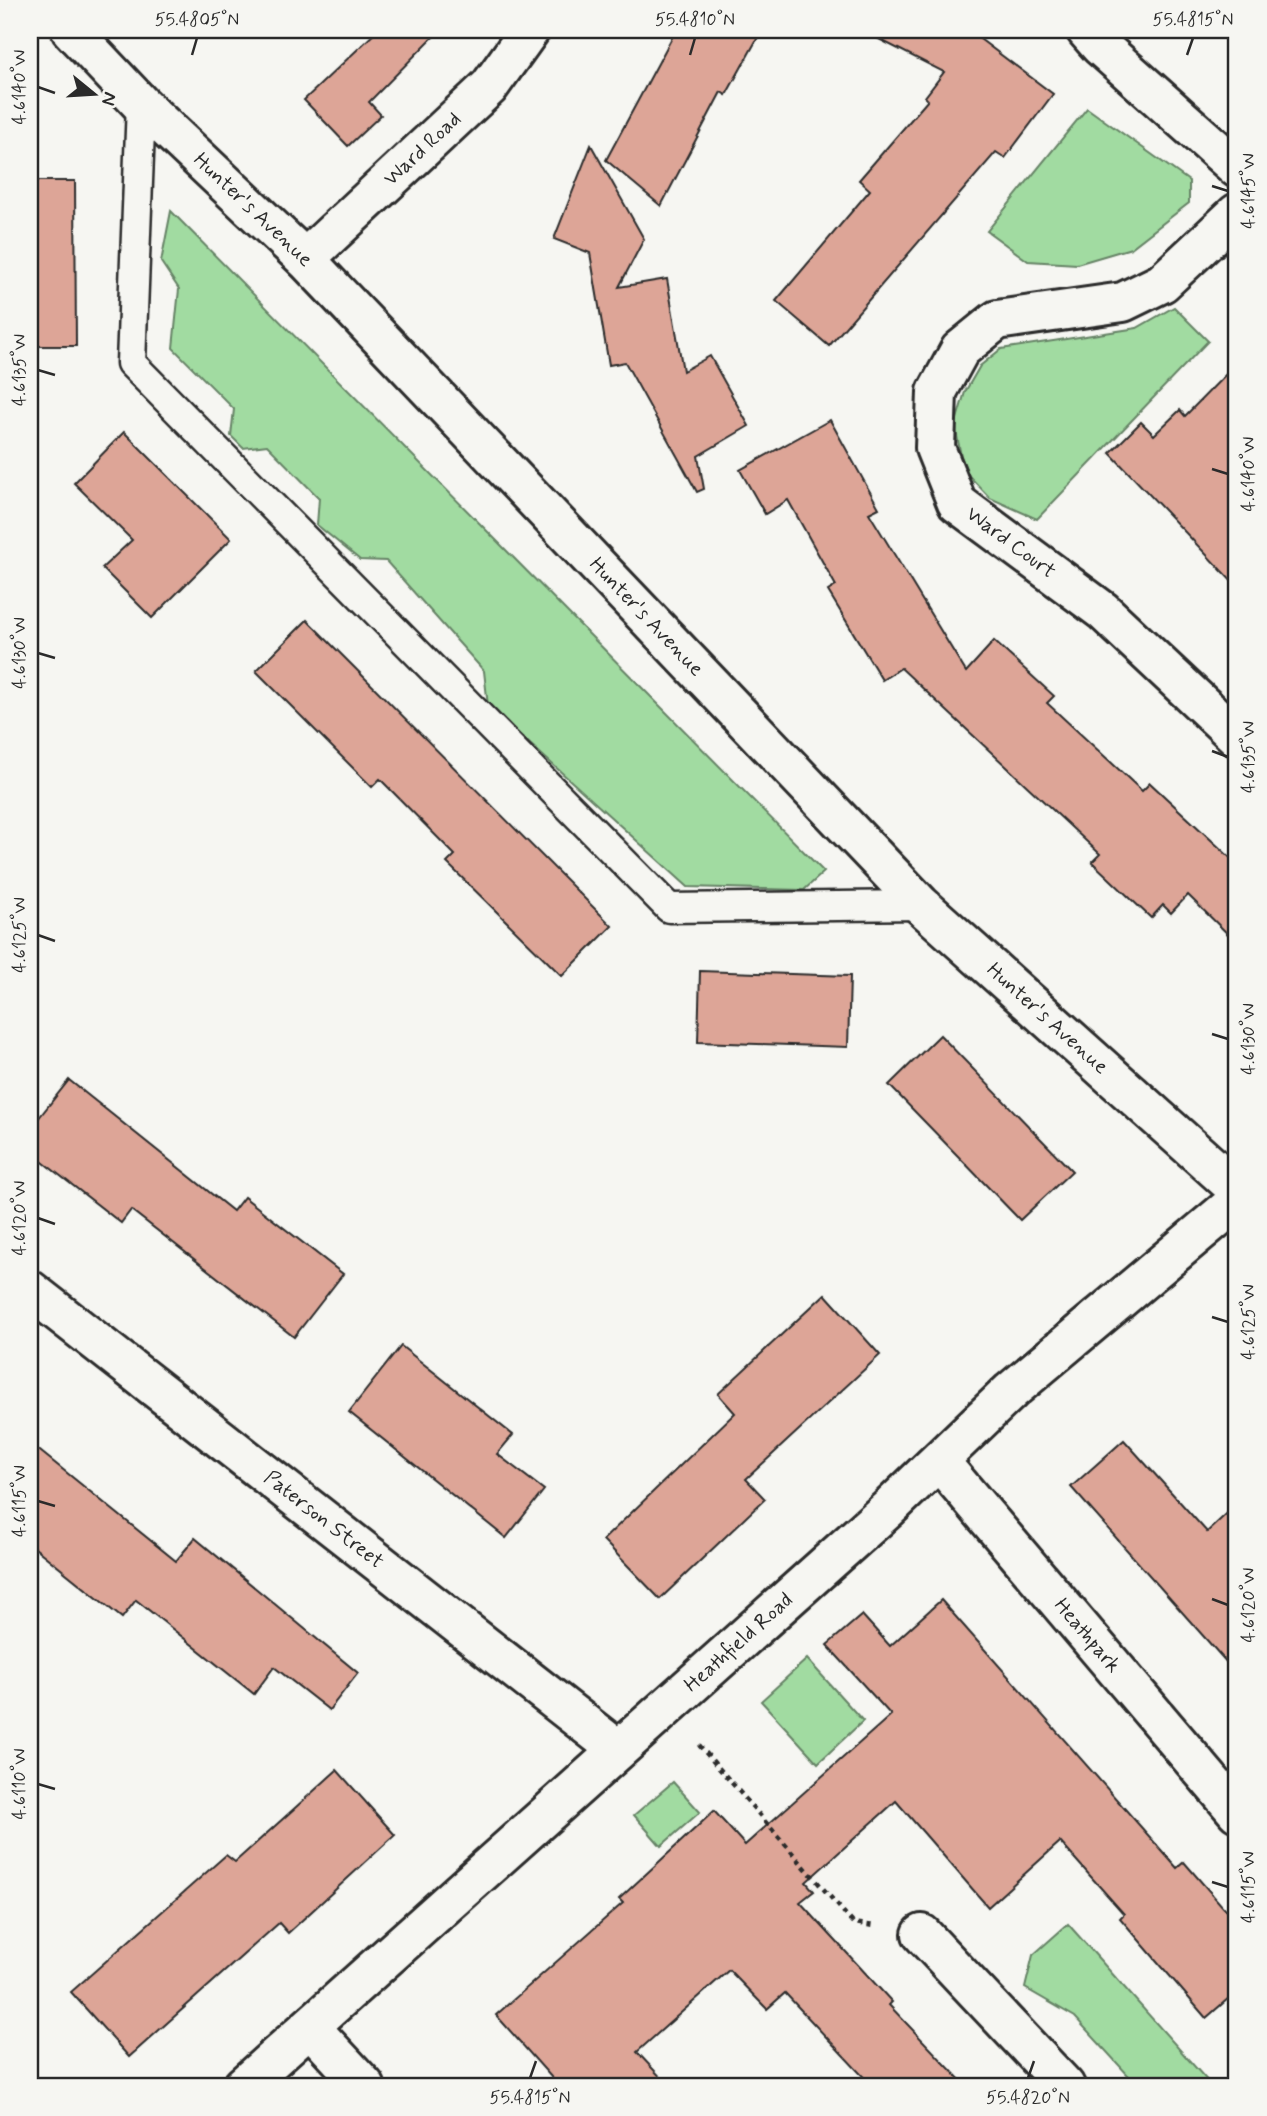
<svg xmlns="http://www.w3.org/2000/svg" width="1267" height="2116" font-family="Mynerve,sans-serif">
	<rect width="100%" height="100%" fill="#f6f6f2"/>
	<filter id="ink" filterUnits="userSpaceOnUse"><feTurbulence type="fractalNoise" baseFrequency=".0143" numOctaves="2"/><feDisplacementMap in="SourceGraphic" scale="14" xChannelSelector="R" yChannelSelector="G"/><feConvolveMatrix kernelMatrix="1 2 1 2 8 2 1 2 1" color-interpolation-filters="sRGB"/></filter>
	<g filter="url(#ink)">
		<g fill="#a1dba1" stroke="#668366" stroke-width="2">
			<polygon points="1087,108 1189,181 1189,203 1131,248 1077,264 1028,261 987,231"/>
			<polygon points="171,211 824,872 804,890 688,887 488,706 484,671 386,561 360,560 317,525 319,498 267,445 243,448 231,436 234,409 173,348 179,289 161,262"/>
			<polygon points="1174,307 1208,341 1037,519 990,498 969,476 961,456 955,426 965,392 980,366 1001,349 1137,328"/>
			<polygon points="807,1659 863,1721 818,1763 761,1701"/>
			<polygon points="673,1782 700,1812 661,1846 634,1815"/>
			<polygon points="1068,1924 1212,2086 1138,2086 1075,2017 1025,1988 1033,1955"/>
		</g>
		<g fill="#dda597" stroke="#2b2b2b" stroke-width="2">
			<polygon points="378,30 440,30 369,102 381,115 348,146 304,100"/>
			<polygon points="676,30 762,30 726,95 721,92 661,206 606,160"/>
			<polygon points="861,30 968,30 1053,94 1005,158 996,152 829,346 776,301 870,190 859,180 928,100 925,97 944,72"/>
			<polygon points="591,145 644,239 619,287 667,279 683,371 710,356 749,426 698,456 704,489 697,492 625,362 609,365 590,253 554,239"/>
			<polygon points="30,181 75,181 76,346 30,346"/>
			<polygon points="1237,363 1237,587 1110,453 1141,422 1154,435 1180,410 1185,416"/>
			<polygon points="830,420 879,508 869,513 966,672 994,641 1054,696 1047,703 1142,791 1150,783 1237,864 1237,943 1188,895 1171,913 1163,905 1151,918 1092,862 1100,854 901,668 882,680 828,591 836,586 788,500 765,514 740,470"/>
			<polygon points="124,432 231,539 152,618 102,568 132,540 74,483"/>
			<polygon points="307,620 612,926 562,976 447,863 455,855 380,779 372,787 256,671"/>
			<polygon points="700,971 850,976 848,1047 698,1042"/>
			<polygon points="940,1035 1072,1171 1020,1220 889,1085"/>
			<polygon points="69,1080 233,1211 244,1197 343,1274 294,1337 131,1210 121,1223 30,1152 30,1129"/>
			<polygon points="825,1294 880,1355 746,1479 765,1499 660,1599 603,1540 735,1413 718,1394"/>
			<polygon points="401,1346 513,1435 497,1454 544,1490 506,1538 349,1412"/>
			<polygon points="1124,1440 1207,1532 1237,1504 1237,1674 1071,1487"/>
			<polygon points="30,1443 176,1561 195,1538 358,1673 329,1710 274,1667 254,1694 136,1600 122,1618 30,1544"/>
			<polygon points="941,1600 1177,1868 1184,1862 1237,1923 1237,1991 1206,2018 1120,1918 1124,1914 1060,1842 988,1907 896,1801 806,1882 814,1891 800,1902 892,2002 889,2005 966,2086 872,2086 785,1993 767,2009 729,1970 637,2052 669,2086 559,2086 496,2015 623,1903 619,1899 714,1811 745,1845 891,1715 827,1645 862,1615 890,1646"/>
			<polygon points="337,1770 395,1835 288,1933 279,1923 129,2057 71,1992 226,1855 235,1862"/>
		</g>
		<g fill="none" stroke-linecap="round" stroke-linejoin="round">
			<defs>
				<polyline id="lane" points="141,104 131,363 669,908 921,905"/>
				<g id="street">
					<polyline points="1086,30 1100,46 1237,168"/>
					<path id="s1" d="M1237,213L1162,283L1123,302L997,320L960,350L937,392L935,448L957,503L1103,611L1237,737"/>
					<path id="s2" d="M305,259L489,87L530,30"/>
					<path id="s3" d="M30,1290L617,1749"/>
					<path id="s4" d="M939,1461L1237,1812"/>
					<polyline points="922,1934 1065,2086"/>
					<polyline points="310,2027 365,2086"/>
				</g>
				<g id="secondary">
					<path id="s5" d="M71,30L141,104L305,259L921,905L1237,1189"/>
					<path id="s6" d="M243,2086L888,1509L1011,1391L1237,1201"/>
				</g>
			</defs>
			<use href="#lane" stroke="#2b2b2b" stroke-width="33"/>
			<use href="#street" stroke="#2b2b2b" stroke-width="44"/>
			<use href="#secondary" stroke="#2b2b2b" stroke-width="44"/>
			<polyline stroke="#2b2b2b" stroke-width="4.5" stroke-dasharray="5 5" stroke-linecap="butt" points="699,1745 853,1923 875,1926"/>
			<use href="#lane" stroke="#f6f6f2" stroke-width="28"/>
			<use href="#street" stroke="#f6f6f2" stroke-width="38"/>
			<use href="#secondary" stroke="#f6f6f2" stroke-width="38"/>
		</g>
	</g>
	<path fill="none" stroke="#2b2b2b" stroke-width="2.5" d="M192,55L197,38M690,55L695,38M1187,55L1193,38M38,87L55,93M1212,186L1228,191M38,370L55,375M1212,469L1228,474M38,653L55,658M1212,751L1228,757M38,935L55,941M1212,1034L1228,1039M38,1218L55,1224M1212,1317L1228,1322M38,1501L55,1506M1212,1599L1228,1605M38,1784L55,1789M1212,1882L1228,1887M530,2078L536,2061M1028,2078L1034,2061"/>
	<g text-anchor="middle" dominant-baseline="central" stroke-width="6" stroke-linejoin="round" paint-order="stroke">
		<g font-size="21" fill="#2b2b2b" stroke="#f6f6f2">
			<text stroke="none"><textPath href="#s2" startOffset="161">Ward Road</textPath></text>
			<text stroke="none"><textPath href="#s5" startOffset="256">Hunter's Avenue</textPath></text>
			<text stroke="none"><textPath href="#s1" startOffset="551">Ward Court</textPath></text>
			<text stroke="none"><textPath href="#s5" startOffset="822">Hunter's Avenue</textPath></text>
			<text stroke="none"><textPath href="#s5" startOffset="1390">Hunter's Avenue</textPath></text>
			<text stroke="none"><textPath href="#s3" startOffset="373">Paterson Street</textPath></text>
			<text stroke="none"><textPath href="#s4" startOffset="229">Heathpark</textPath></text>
			<text stroke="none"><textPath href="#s6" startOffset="665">Heathfield Road</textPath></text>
		</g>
	</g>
	<rect width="1267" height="2116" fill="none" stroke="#f6f6f2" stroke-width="77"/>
	<g transform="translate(94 94) rotate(108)" stroke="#f6f6f2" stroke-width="5" paint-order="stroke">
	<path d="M0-5L12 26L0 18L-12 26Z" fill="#2b2b2b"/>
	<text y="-10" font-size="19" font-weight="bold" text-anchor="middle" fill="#2b2b2b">N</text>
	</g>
	<rect x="38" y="38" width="1190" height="2040" fill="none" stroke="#2b2b2b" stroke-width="2.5"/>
	<g font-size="18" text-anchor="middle" fill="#2b2b2b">
		<text x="197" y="25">55.4805°N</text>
		<text x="695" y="25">55.4810°N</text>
		<text x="1193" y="25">55.4815°N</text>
		<text transform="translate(19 87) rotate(-90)" y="6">4.6140°W</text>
		<text transform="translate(1248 191) rotate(-90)" y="6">4.6145°W</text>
		<text transform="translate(19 370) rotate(-90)" y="6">4.6135°W</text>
		<text transform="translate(1248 474) rotate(-90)" y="6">4.6140°W</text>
		<text transform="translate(19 653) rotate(-90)" y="6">4.6130°W</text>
		<text transform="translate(1248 757) rotate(-90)" y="6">4.6135°W</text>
		<text transform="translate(19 935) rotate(-90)" y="6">4.6125°W</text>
		<text transform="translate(1248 1039) rotate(-90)" y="6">4.6130°W</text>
		<text transform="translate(19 1218) rotate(-90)" y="6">4.6120°W</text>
		<text transform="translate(1248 1322) rotate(-90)" y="6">4.6125°W</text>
		<text transform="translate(19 1501) rotate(-90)" y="6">4.6115°W</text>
		<text transform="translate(1248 1605) rotate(-90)" y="6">4.6120°W</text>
		<text transform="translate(19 1784) rotate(-90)" y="6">4.6110°W</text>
		<text transform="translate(1248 1887) rotate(-90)" y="6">4.6115°W</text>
		<text x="530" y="2103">55.4815°N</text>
		<text x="1028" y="2103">55.4820°N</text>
	</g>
</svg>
